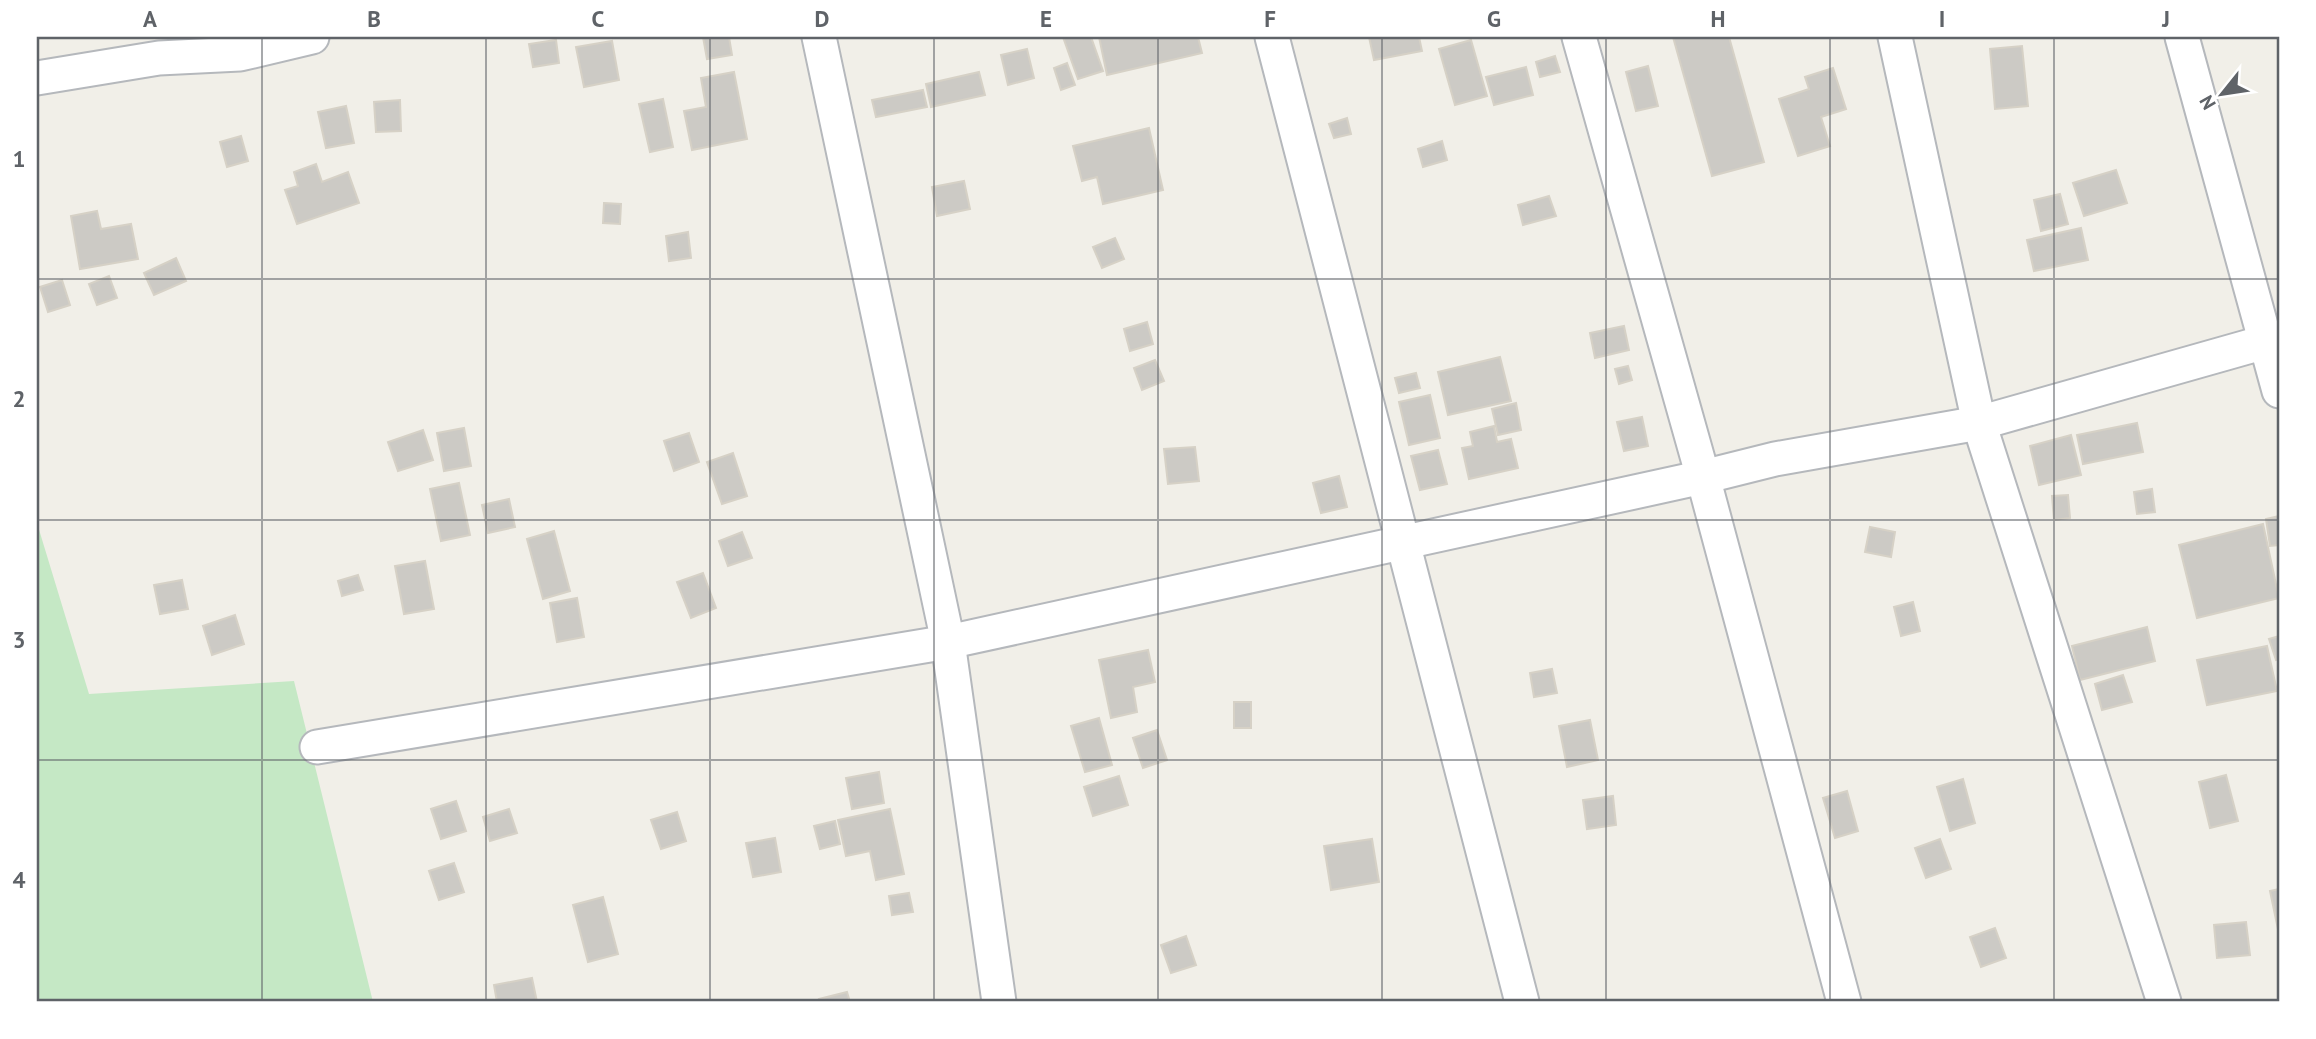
<svg xmlns="http://www.w3.org/2000/svg" width="2316" height="1039" font-family="'PT Sans',sans-serif">
	<rect width="100%" height="100%" fill="#f1efe8"/>
	<polygon fill="#c5e8c5" points="37,523 89,694 294,681 373,1002 37,1002"/>
	<g fill="#cccac5" stroke="#d6d1c6" stroke-width="2">
		<polygon points="703,37 729,37 732,55 707,59"/>
		<polygon points="1063,37 1091,37 1103,71 1078,79"/>
		<polygon points="1099,37 1198,37 1202,53 1107,75"/>
		<polygon points="1369,37 1419,37 1422,51 1374,60"/>
		<polygon points="1673,37 1729,37 1764,162 1712,176"/>
		<polygon points="556,40 559,63 533,67 529,44"/>
		<polygon points="1471,40 1487,96 1455,105 1439,49"/>
		<polygon points="612,41 619,80 584,87 576,47"/>
		<polygon points="2022,46 2028,106 1995,109 1990,49"/>
		<polygon points="1027,49 1034,78 1008,85 1001,55"/>
		<polygon points="1555,56 1560,72 1540,77 1536,62"/>
		<polygon points="1067,63 1075,85 1061,90 1054,68"/>
		<polygon points="1648,66 1658,106 1636,111 1626,72"/>
		<polygon points="1526,67 1533,95 1494,105 1486,77"/>
		<polygon points="1833,68 1846,109 1821,117 1830,146 1798,156 1779,99 1809,89 1805,77"/>
		<polygon points="734,72 747,139 692,150 684,111 706,107 701,78"/>
		<polygon points="979,72 985,95 931,107 926,84"/>
		<polygon points="923,90 927,107 876,117 872,100"/>
		<polygon points="663,99 673,147 650,152 639,104"/>
		<polygon points="400,100 401,131 376,132 374,102"/>
		<polygon points="346,106 354,143 326,148 318,112"/>
		<polygon points="1347,118 1351,134 1334,138 1329,124"/>
		<polygon points="1149,128 1163,190 1103,204 1097,177 1082,181 1073,146"/>
		<polygon points="241,136 248,161 227,167 220,142"/>
		<polygon points="1442,141 1447,160 1423,167 1418,149"/>
		<polygon points="316,164 322,182 348,172 359,203 297,224 285,190 298,186 294,172"/>
		<polygon points="2116,170 2127,203 2084,216 2073,183"/>
		<polygon points="964,181 970,209 937,216 932,187"/>
		<polygon points="2060,194 2068,224 2041,231 2034,200"/>
		<polygon points="1549,196 1556,216 1523,225 1518,205"/>
		<polygon points="604,203 621,204 620,224 603,223"/>
		<polygon points="97,211 101,229 131,224 138,259 80,269 71,216"/>
		<polygon points="2081,228 2088,260 2034,271 2027,240"/>
		<polygon points="688,232 691,258 669,261 666,236"/>
		<polygon points="1115,238 1124,259 1102,268 1093,247"/>
		<polygon points="176,258 186,281 154,295 144,273"/>
		<polygon points="109,276 117,298 97,305 89,284"/>
		<polygon points="62,280 70,305 48,312 40,287"/>
		<polygon points="1147,322 1153,344 1130,351 1124,329"/>
		<polygon points="1624,326 1629,350 1595,358 1590,333"/>
		<polygon points="1500,357 1511,401 1448,415 1438,372"/>
		<polygon points="1155,360 1164,381 1142,390 1134,368"/>
		<polygon points="1628,366 1632,380 1619,384 1615,369"/>
		<polygon points="1416,373 1420,388 1399,393 1395,378"/>
		<polygon points="1430,395 1440,438 1409,445 1399,402"/>
		<polygon points="1516,403 1521,430 1498,435 1492,409"/>
		<polygon points="1642,417 1648,446 1624,451 1617,422"/>
		<polygon points="2137,423 2143,452 2083,464 2077,435"/>
		<polygon points="1494,426 1497,442 1511,439 1518,468 1469,479 1462,448 1473,446 1470,432"/>
		<polygon points="464,428 471,466 444,471 437,433"/>
		<polygon points="423,430 433,460 398,471 388,442"/>
		<polygon points="689,433 699,462 674,471 664,441"/>
		<polygon points="2071,435 2081,475 2039,485 2030,446"/>
		<polygon points="1195,447 1199,481 1168,484 1164,449"/>
		<polygon points="1438,450 1447,484 1420,490 1411,456"/>
		<polygon points="733,453 747,496 722,504 707,462"/>
		<polygon points="1339,476 1347,507 1321,513 1313,483"/>
		<polygon points="459,483 470,535 441,541 430,489"/>
		<polygon points="2152,489 2155,512 2137,514 2134,492"/>
		<polygon points="2068,495 2070,518 2054,520 2052,496"/>
		<polygon points="509,499 515,527 488,533 482,505"/>
		<polygon points="2279,516 2279,545 2270,546 2266,519"/>
		<polygon points="2263,524 2279,598 2197,618 2179,545"/>
		<polygon points="1870,527 1895,532 1891,557 1865,552"/>
		<polygon points="554,531 570,591 543,599 527,539"/>
		<polygon points="742,532 752,558 728,566 719,541"/>
		<polygon points="425,561 434,609 404,614 395,566"/>
		<polygon points="703,573 716,608 691,618 677,582"/>
		<polygon points="358,575 363,590 342,596 338,581"/>
		<polygon points="182,580 188,609 160,614 154,585"/>
		<polygon points="577,598 584,637 557,642 550,603"/>
		<polygon points="1913,602 1920,631 1901,636 1894,607"/>
		<polygon points="235,615 244,644 212,655 203,626"/>
		<polygon points="2147,627 2155,661 2080,680 2072,646"/>
		<polygon points="2279,636 2279,659 2276,660 2269,639"/>
		<polygon points="2267,646 2277,691 2207,705 2197,660"/>
		<polygon points="1148,650 1155,682 1133,687 1137,712 1111,718 1099,660"/>
		<polygon points="1552,669 1557,693 1534,697 1530,673"/>
		<polygon points="2123,675 2132,702 2102,710 2095,684"/>
		<rect x="1234" y="702" width="17" height="26"/>
		<polygon points="1099,718 1112,765 1085,772 1071,726"/>
		<polygon points="1590,720 1598,760 1567,767 1559,726"/>
		<polygon points="1157,730 1167,760 1143,768 1133,738"/>
		<polygon points="879,772 884,803 852,809 846,778"/>
		<polygon points="2226,775 2238,821 2210,828 2199,782"/>
		<polygon points="1119,776 1128,805 1093,816 1084,787"/>
		<polygon points="1963,779 1975,823 1950,831 1937,787"/>
		<polygon points="1847,791 1858,831 1835,838 1823,798"/>
		<polygon points="1613,796 1616,825 1587,829 1583,800"/>
		<polygon points="456,801 466,831 441,839 431,809"/>
		<polygon points="509,809 517,833 490,841 483,817"/>
		<polygon points="890,809 904,874 876,880 870,851 846,856 838,820"/>
		<polygon points="677,812 686,841 661,849 651,820"/>
		<polygon points="835,821 840,844 820,849 814,826"/>
		<polygon points="775,838 781,872 753,877 746,843"/>
		<polygon points="1372,839 1379,882 1331,890 1324,846"/>
		<polygon points="1940,839 1951,869 1926,878 1915,848"/>
		<polygon points="454,863 464,892 439,900 429,871"/>
		<polygon points="2279,889 2279,934 2270,891"/>
		<polygon points="909,893 913,912 892,915 889,896"/>
		<polygon points="603,897 618,954 588,962 573,905"/>
		<polygon points="2246,922 2250,955 2217,958 2214,925"/>
		<polygon points="1995,928 2006,958 1981,967 1970,937"/>
		<polygon points="1186,936 1196,965 1171,973 1161,945"/>
		<polygon points="532,978 537,1002 497,1002 494,985"/>
		<polygon points="847,992 850,1002 820,1002 819,999"/>
	</g>
	<g fill="none" stroke-linecap="round" stroke-linejoin="round">
		<defs>
			<g id="minor">
				<polyline points="819,37 948,642 999,1002"/>
				<polyline points="1272,37 1522,1002"/>
				<polyline points="1579,37 1703,477 1844,1002"/>
				<polyline points="1895,37 1979,423 2164,1002"/>
				<polyline points="2182,37 2279,391"/>
				<polyline points="37,78 159,58 240,54 312,37"/>
				<polyline points="317,747 948,642 1703,477 1775,459 1979,423 2279,338"/>
			</g>
		</defs>
		<use href="#minor" stroke="#b5b8bc" stroke-width="37"/>
		<use href="#minor" stroke="#fff" stroke-width="33"/>
	</g>
	<path fill="none" stroke="#5f6368" stroke-width="2" stroke-opacity="0.55" d="M262,37V1002M486,37V1002M710,37V1002M934,37V1002M1158,37V1002M1382,37V1002M1606,37V1002M1830,37V1002M2054,37V1002M37,279H2279M37,520H2279M37,760H2279"/>
	<rect width="2316" height="1039" fill="none" stroke="#ffffff" stroke-width="77"/>
	<g transform="translate(2222 94) rotate(240)" stroke="#ffffff" stroke-width="5" paint-order="stroke">
	<path d="M0-5L12 26L0 18L-12 26Z" fill="#5f6368"/>
	<text y="-10" font-size="19" font-weight="bold" text-anchor="middle" fill="#5f6368">N</text>
	</g>
	<rect x="38" y="38" width="2240" height="962" fill="none" stroke="#5f6368" stroke-width="2.5"/>
	<g font-size="23" text-anchor="middle" font-weight="bold" fill="#5f6368">
		<text x="150" y="27">A</text>
		<text x="374" y="27">B</text>
		<text x="598" y="27">C</text>
		<text x="822" y="27">D</text>
		<text x="1046" y="27">E</text>
		<text x="1270" y="27">F</text>
		<text x="1494" y="27">G</text>
		<text x="1718" y="27">H</text>
		<text x="1942" y="27">I</text>
		<text x="2166" y="27">J</text>
		<text x="19" y="167">1</text>
		<text x="19" y="407">2</text>
		<text x="19" y="648">3</text>
		<text x="19" y="888">4</text>
	</g>
</svg>
